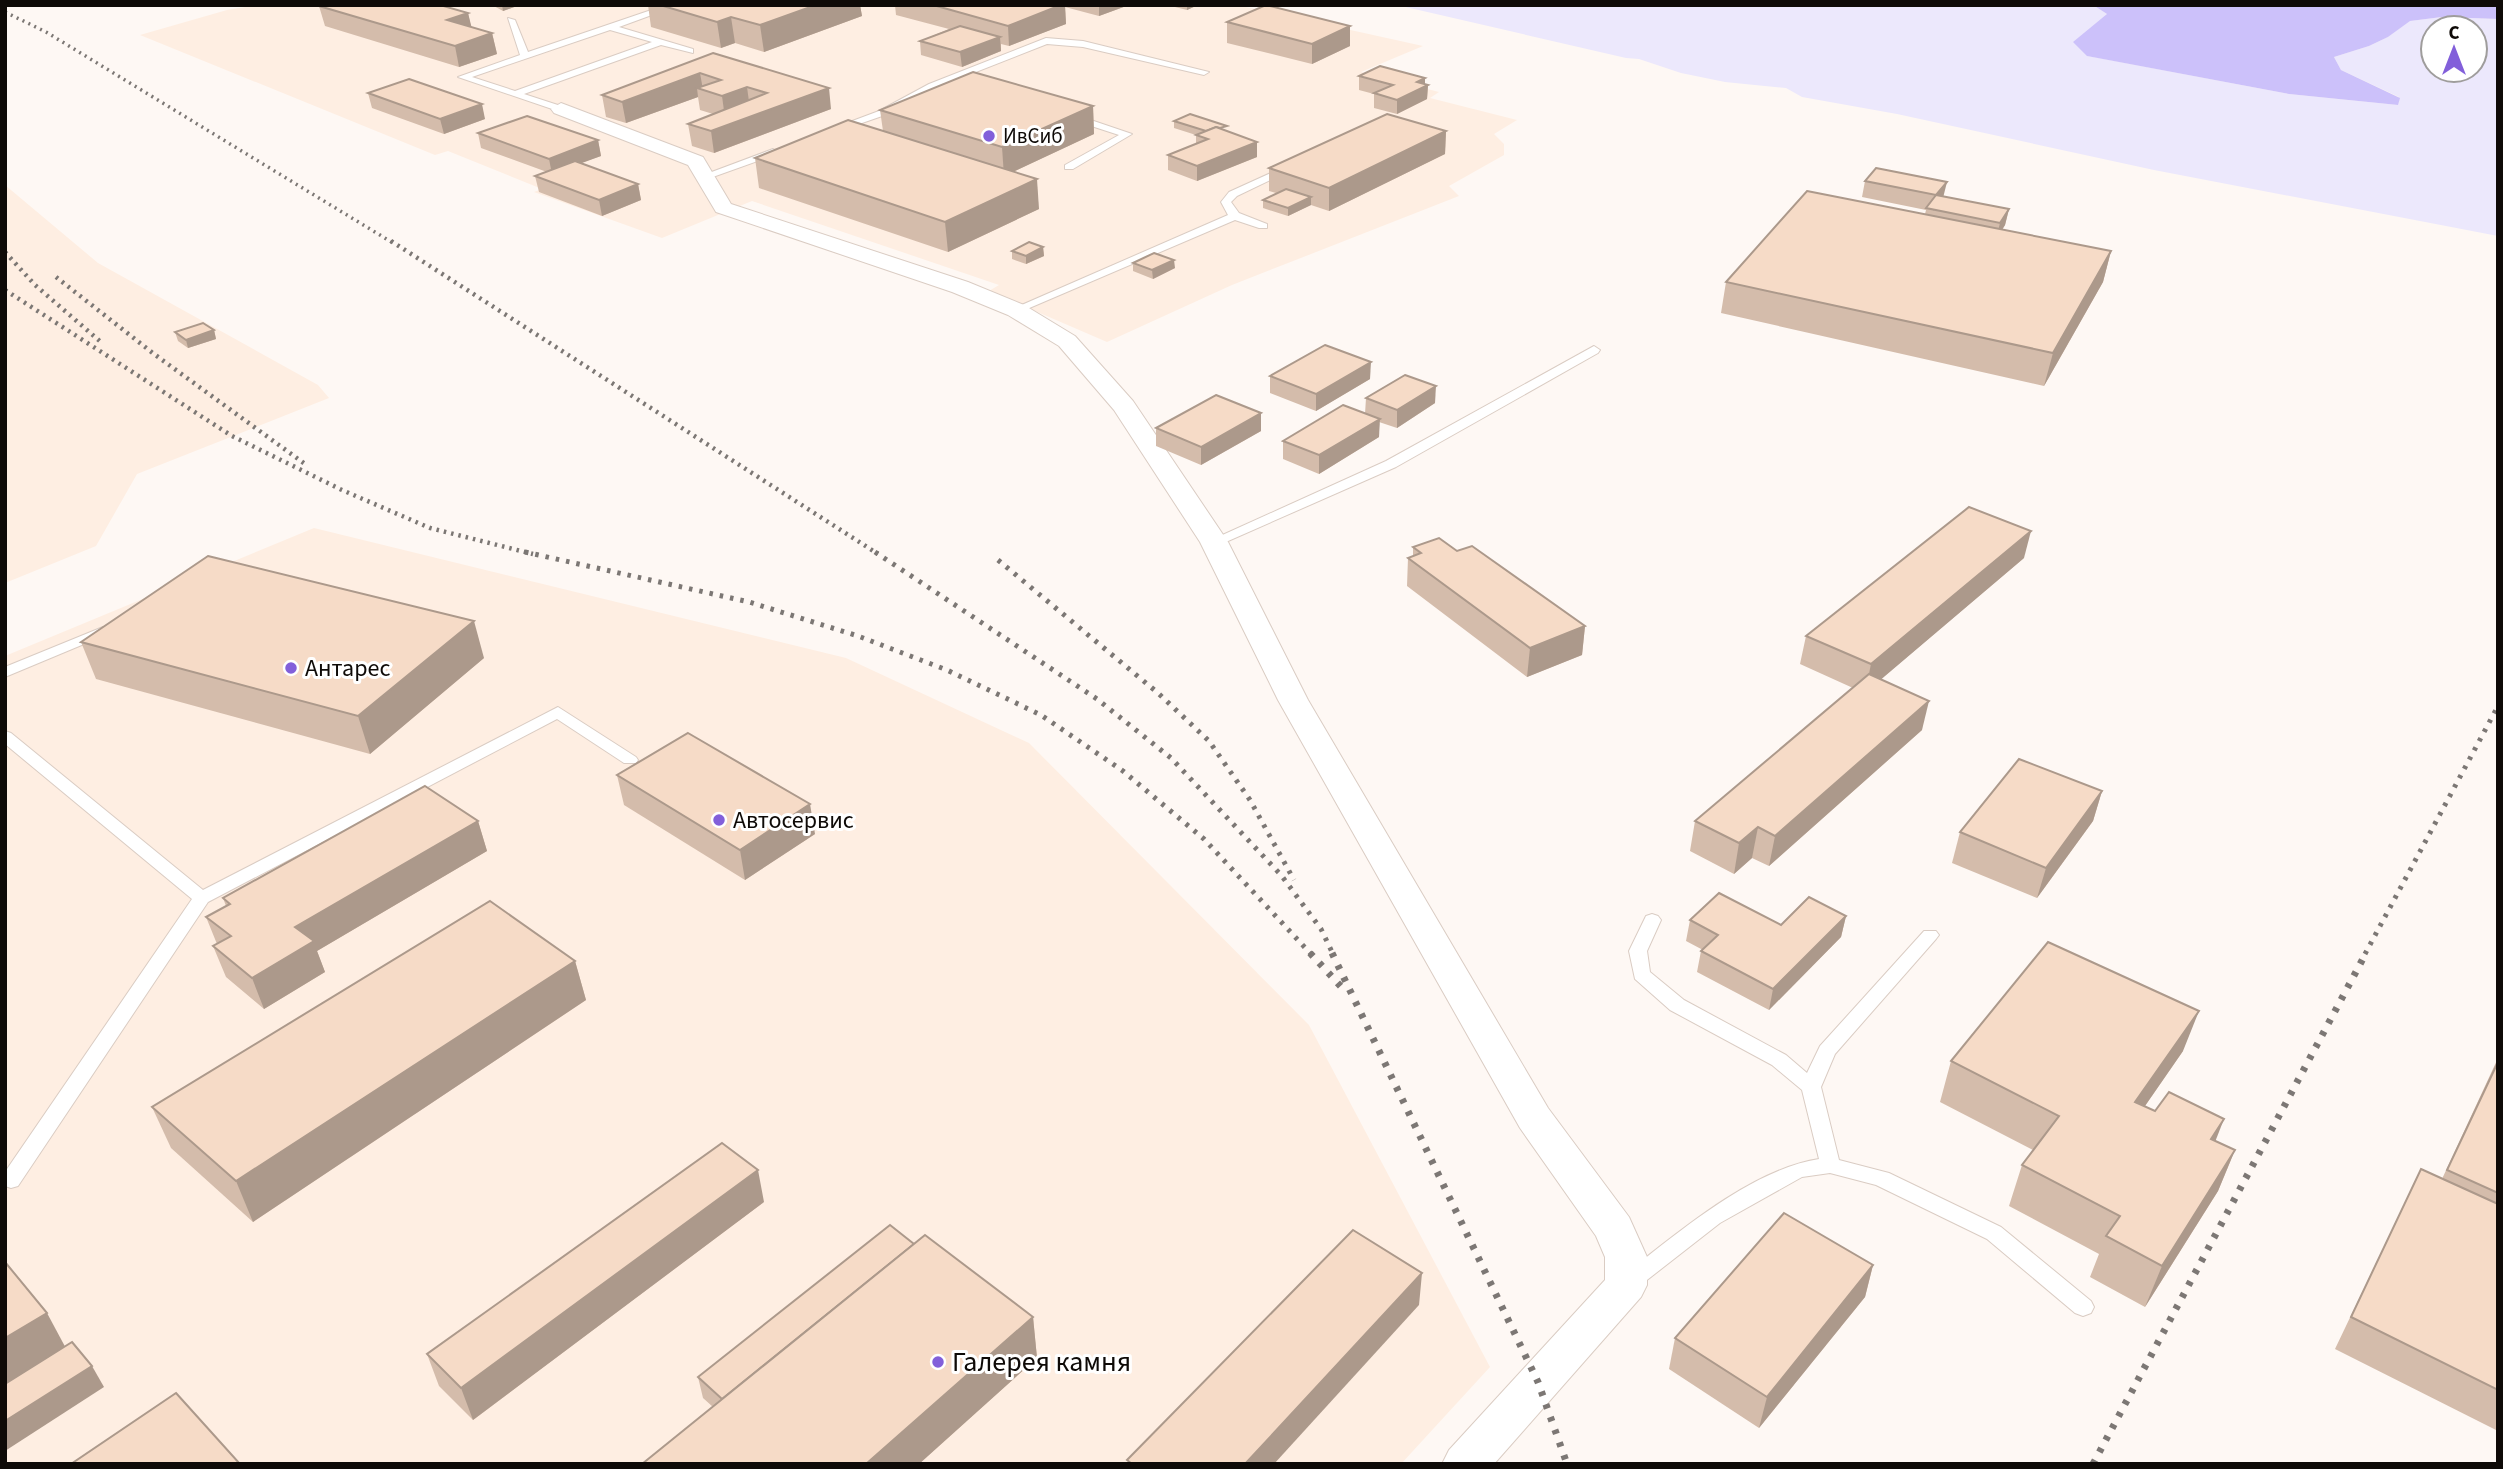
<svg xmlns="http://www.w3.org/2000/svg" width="2503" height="1469" font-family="'Source Sans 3',sans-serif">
	<rect width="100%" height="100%" fill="#fef8f4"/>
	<g fill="#feeee2">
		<polygon points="257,5 1237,5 1423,46 1361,72 1439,92 1430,98 1517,120 1494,134 1504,144 1504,155 1449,186 1459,196 1232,285 1107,342 989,291 999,285 752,201 662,238 534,192 542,189 448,151 435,155 140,35 227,10"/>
		<polygon points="5,185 98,263 318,385 329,398 137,474 96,546 5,583"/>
		<polygon points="314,528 846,658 1029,743 1309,1025 1490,1367 1401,1464 5,1464 5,656"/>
	</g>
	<path fill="#ece8fc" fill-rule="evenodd" d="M1397,5H2093L2107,14L2088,56L2289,94L2398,105L2399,97L2341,70L2334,57L2369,46L2388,37L2409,21L2442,17L2498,19V236L2154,170L1897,114L1802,97L1786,88L1725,82L1681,73L1639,59L1626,58ZM2433,28H2475V70H2433Z"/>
	<polygon fill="#ccc1fa" points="2093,5 2498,5 2498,19 2442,17 2410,21 2388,37 2369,46 2334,57 2341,70 2400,98 2398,105 2289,94 2087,56 2073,42 2107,14"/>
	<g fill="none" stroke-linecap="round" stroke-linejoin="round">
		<defs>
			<g id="service">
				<path d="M666,5H679L619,27L693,49V53L661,45L524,94L564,107V111H558L458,77L520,55L508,18L515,20L528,52ZM610,30L652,42L515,91L472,77Z"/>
				<polygon points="1046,38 1083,41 1209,72 1204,75 1083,47 1047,44 935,88 885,115 839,131 831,129 879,111 929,84"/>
				<polygon points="1073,116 1079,116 1132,134 1073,169 1065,169 1065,165 1119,135 1073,120"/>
				<polygon points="773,149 778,152 777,154 710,178 701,176"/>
				<polygon points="1284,167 1293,169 1237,196 1231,202 1239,213 1267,224 1267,228 1259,228 1235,220 1020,312 1010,310 1228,215 1221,202 1229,192"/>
				<polygon points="1594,346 1600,350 1598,353 1396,467 1219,545 1209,545 1207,542 1386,461"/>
				<polygon points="103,627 110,631 108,634 5,677 5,667"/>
				<polygon points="558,707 636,757 638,760 636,763 624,763 557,719 208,902 18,1186 11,1188 5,1186 5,1172 192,899 5,744 5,731 11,733 203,890"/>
				<path d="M1652,914L1658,916L1661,920L1647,951L1650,972L1684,1000L1786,1055L1807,1073L1820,1046L1924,931H1936L1939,935L1936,939L1835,1054L1821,1087L1839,1160L1889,1173L2001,1227L2091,1301L2094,1307L2091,1313L2083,1316L2075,1313L1987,1239L1876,1185L1830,1173L1802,1177L1720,1223L1638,1287L1631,1290L1624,1287L1620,1281L1624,1275C1676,1234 1752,1169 1819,1159L1802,1090L1772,1065L1670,1010L1635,979L1629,951L1646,916Z"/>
			</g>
			<polygon id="minor" points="561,103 703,157 731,204 968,282 1024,305 1075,336 1133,401 1228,542 1308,700 1548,1108 1629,1217 1647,1257 1647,1285 1641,1297 1494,1464 1442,1464 1449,1450 1605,1280 1605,1257 1596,1236 1520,1128 1278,700 1200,542 1114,410 1059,346 1008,315 952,292 716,212 688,165 554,113 551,109"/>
		</defs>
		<use href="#service" stroke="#daccc3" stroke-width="2"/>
		<use href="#minor" stroke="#daccc3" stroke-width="2"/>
		<use href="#service" fill="#fff" fill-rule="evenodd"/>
		<use href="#minor" fill="#fff" fill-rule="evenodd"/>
		<polyline stroke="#7c7774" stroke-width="3.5" stroke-dasharray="2 4.5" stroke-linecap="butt" points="5,12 46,32 393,243"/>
		<g stroke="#7c7774" stroke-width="4.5" stroke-dasharray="2.5 5" stroke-linecap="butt">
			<polyline points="391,241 878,554"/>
			<polyline points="5,252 35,285 102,343"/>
			<polyline points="56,277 154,354 305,464"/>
			<polyline points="5,290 232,436 342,490 430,528 533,554"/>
		</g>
		<g stroke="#7c7774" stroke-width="5" stroke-dasharray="3.5 7" stroke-linecap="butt">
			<polyline points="525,552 749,602 858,636 947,670 1041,715 1123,771 1204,839 1311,954"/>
			<polyline points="875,552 1097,699 1171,758 1281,875 1321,929 1333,954"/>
			<polyline points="998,560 1158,693 1209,741 1250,800 1294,880"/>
			<polyline points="2365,954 2498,706"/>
		</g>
		<g stroke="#7c7774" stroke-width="7" stroke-dasharray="4.5 9" stroke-linecap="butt">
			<polyline points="1310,953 1346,992"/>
			<polyline points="1332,953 1538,1382 1567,1464"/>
			<polyline points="2093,1464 2366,953"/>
		</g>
	</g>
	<g fill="#d4bcab">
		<polygon points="492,5 520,5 503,11"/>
		<polygon points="648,5 860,5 862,16 764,52 735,43 721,48 651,27"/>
		<polygon points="895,5 1129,5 1099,16 1065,7 1066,24 1009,46 1001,44 1001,51 962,67 921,55 920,41 949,29 896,15"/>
		<polygon points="1167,5 1198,5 1187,10"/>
		<polygon points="319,6 468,13 471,27 492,33 497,54 459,67 325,26"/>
		<polygon points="1227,22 1350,46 1312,64 1227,43"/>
		<polygon points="713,53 831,109 714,153 692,146 688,124 713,114 700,110 698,97 626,123 606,117 602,95"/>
		<polygon points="1359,76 1428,85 1427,99 1397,114 1374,108 1374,94 1359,90"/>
		<polygon points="368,93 485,119 444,134 372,108"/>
		<polygon points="1093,106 1094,134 1013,172 1039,209 948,252 759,188 755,158 883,131 880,110"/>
		<polygon points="1174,121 1227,131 1257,142 1257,157 1197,181 1168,170 1168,155 1196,144 1196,135 1174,128"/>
		<polygon points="1446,131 1445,154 1329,211 1311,205 1288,216 1263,208 1263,200 1276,193 1269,191 1269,168"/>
		<polygon points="478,133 598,140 601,156 580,163 638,184 641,200 602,216 539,192 535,176 547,172 481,148"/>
		<polygon points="1865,181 2009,209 2005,225 2002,230 2111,251 2103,282 2044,386 1721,313 1726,282 1925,214 1926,210 1862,197"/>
		<polygon points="1043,247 1044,256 1026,264 1012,259 1012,251"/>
		<polygon points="1133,263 1175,268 1153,279 1133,271"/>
		<polygon points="214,330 216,339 188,348 178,341 175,332"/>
		<polygon points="1270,376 1370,379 1316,411 1270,393"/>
		<polygon points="1366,398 1435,403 1397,428 1379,422 1379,437 1319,474 1283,459 1283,441 1365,414"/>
		<polygon points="1261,413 1261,431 1201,465 1156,446 1156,428"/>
		<polygon points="1413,547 1457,551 1585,626 1582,655 1527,677 1407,586 1408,558 1413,556"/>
		<polygon points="2024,558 1881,679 1922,730 1769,866 1752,858 1734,874 1690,851 1695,821 1853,688 1800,664 1806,636"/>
		<polygon points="81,642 484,658 370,754 96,679"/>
		<polygon points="617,775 815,834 745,880 624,805"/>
		<polygon points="2102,791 2093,821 2037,898 1952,863 1960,832"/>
		<polygon points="478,821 487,851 317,951 325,972 264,1009 226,977 213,946 217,944 206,917 226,906 223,898"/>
		<polygon points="1846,916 1841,937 1769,1010 1697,972 1701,951 1703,950 1686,941 1690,920 1781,925"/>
		<polygon points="575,961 586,1000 253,1222 171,1148 152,1107"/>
		<polygon points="2183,1051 2145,1106 2235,1150 2218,1191 2145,1307 2090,1277 2099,1254 2009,1206 2022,1165 2033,1150 1940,1102 1951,1061"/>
		<polygon points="2498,1058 2498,1431 2335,1349 2421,1169 2442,1179"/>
		<polygon points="764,1202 473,1420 439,1386 427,1354"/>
		<polygon points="914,1244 1033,1317 1037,1358 919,1464 642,1464 713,1407 703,1398 698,1377"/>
		<polygon points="1873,1265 1865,1297 1759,1428 1669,1369 1675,1338"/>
	</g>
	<g fill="#ac998b">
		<polygon points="502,5 520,5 503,11"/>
		<polygon points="816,5 860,5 862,16 764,52 760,25"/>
		<polygon points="1061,5 1065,5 1066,24 1009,46 1008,26"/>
		<polygon points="1099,5 1129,5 1099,16"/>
		<polygon points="1187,5 1198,5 1187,10"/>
		<polygon points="468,13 473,33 447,20"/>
		<polygon points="731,17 735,43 721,48 717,22"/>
		<polygon points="1350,26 1350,46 1312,64 1312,44"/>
		<polygon points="492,33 497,54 459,67 455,46"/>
		<polygon points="1000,37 1001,51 962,67 960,52"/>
		<polygon points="700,73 703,90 697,88 698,97 626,123 622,102"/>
		<polygon points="1425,78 1425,86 1428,85 1427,99 1397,114 1397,100 1417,82"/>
		<polygon points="747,87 750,109 725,118 722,96"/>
		<polygon points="829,88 831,109 714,153 711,131"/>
		<polygon points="482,104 485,119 444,134 440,119"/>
		<polygon points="1093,106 1094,134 1004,176 1002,147"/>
		<polygon points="1446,131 1445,154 1329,211 1329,188"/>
		<polygon points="598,140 601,156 552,174 549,159"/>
		<polygon points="1257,142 1257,157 1197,181 1197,166"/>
		<polygon points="1037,179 1039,209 948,252 945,222"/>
		<polygon points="1947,182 1943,198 1933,211 1936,195"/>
		<polygon points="638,184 641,200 602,216 599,200"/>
		<polygon points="1311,197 1311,205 1288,216 1288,208"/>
		<polygon points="2009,209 2005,225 1996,239 2000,223"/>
		<polygon points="1043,247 1044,256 1026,264 1026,256"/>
		<polygon points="2111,251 2103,282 2044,386 2053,353"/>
		<polygon points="1174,260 1175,268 1153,279 1152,270"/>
		<polygon points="214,330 216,339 188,348 186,340"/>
		<polygon points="1371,362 1370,379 1316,411 1316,394"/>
		<polygon points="1436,386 1435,403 1397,428 1397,410"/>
		<polygon points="1261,413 1261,431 1201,465 1201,447"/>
		<polygon points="1380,419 1379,437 1319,474 1319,455"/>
		<polygon points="2031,531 2024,558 1865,693 1871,664"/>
		<polygon points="474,621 484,658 370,754 358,716"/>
		<polygon points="1585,626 1582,655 1527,677 1530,648"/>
		<polygon points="1929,701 1922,730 1769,866 1775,836"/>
		<polygon points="2102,791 2093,821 2037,898 2046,868"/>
		<polygon points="810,804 815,834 745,880 740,850"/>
		<polygon points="478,821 487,851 317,951 325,972 264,1009 252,978 295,927"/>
		<polygon points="1758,827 1752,858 1734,874 1739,843"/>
		<polygon points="1846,916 1841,937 1769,1010 1773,989"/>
		<polygon points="575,961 586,1000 253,1222 236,1181"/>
		<polygon points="2199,1011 2183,1051 2120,1142 2135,1102"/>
		<polygon points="2224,1119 2208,1160 2211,1139"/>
		<polygon points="2235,1150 2218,1191 2145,1307 2162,1266"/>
		<polygon points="758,1170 764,1202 473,1420 461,1388"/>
		<polygon points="1873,1265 1865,1297 1759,1428 1767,1397"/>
		<polygon points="1422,1273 1419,1305 1274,1464 1245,1464"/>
		<polygon points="47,1313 69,1354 5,1394 5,1338"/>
		<polygon points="1033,1317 1037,1358 919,1464 866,1464"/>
		<polygon points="92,1366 104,1387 5,1451 5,1421"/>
	</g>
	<g fill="#f6dbc7" stroke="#ac998b" stroke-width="2">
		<polygon points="323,5 440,5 468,13 447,20 492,33 455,46 319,6"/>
		<polygon points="660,5 816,5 760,25 731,17 717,22"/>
		<polygon points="933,5 1061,5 1008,26"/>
		<polygon points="1266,5 1350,26 1312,44 1227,22"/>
		<polygon points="960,26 1000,37 960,52 920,41"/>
		<polygon points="713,53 829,88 711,131 688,124 767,93 747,87 722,96 697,88 721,80 700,73 622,102 602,95"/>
		<polygon points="1380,66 1425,78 1417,82 1428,85 1397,100 1374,93 1393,85 1359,76"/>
		<polygon points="973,72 1093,106 1002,147 880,110"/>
		<polygon points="409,79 482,104 440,119 368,93"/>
		<polygon points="1190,114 1227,126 1220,128 1216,127 1206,131 1174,121"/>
		<polygon points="1387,114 1446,131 1329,188 1269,168"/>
		<polygon points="527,116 598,140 549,159 478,133"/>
		<polygon points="848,120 1037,179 945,222 755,158"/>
		<polygon points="1216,127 1257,142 1197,166 1168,155 1208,139 1196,135"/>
		<polygon points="575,161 638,184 599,200 535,176"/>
		<polygon points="1876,168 1947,182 1936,195 1865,181"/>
		<polygon points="1286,189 1311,197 1288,208 1263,200"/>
		<polygon points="1807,191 2111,251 2053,353 1726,282"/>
		<polygon points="1936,195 2009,209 2000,223 1926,208"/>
		<polygon points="1029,242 1043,247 1026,256 1012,251"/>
		<polygon points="1154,253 1174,260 1152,270 1133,263"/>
		<polygon points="203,323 214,330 186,340 175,332"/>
		<polygon points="1325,345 1371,362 1316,394 1270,376"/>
		<polygon points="1405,375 1436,386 1397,410 1366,398"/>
		<polygon points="1216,395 1261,413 1201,447 1156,428"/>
		<polygon points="1343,405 1380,419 1319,455 1283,441"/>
		<polygon points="1969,507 2031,531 1871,664 1806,636"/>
		<polygon points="1439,538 1457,551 1472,546 1585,626 1530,648 1408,558 1421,553 1413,547"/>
		<polygon points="208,556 474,621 358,716 81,642"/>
		<polygon points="1869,674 1929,701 1775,836 1758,827 1739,843 1695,821"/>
		<polygon points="688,733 810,804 740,850 617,775"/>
		<polygon points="2019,759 2102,791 2046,868 1960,832"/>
		<polygon points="425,786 478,821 295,927 314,941 252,978 213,946 231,936 206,917 230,904 223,898"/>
		<polygon points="1719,893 1781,925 1809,897 1846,916 1773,989 1701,951 1718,935 1690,920"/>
		<polygon points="490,901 575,961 236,1181 152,1107"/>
		<polygon points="2048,942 2199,1011 2135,1102 2155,1111 2169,1092 2224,1119 2211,1139 2235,1150 2162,1266 2106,1236 2120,1216 2022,1165 2059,1116 1951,1061"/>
		<polygon points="2498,1062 2498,1193 2447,1170"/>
		<polygon points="722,1143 758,1170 461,1388 427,1354"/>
		<polygon points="2421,1169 2498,1204 2498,1390 2351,1317"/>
		<polygon points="1784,1213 1873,1265 1767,1397 1675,1338"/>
		<polygon points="890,1225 914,1244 722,1399 698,1377"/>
		<polygon points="1353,1230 1422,1273 1245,1464 1132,1464 1127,1460"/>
		<polygon points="925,1235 1033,1317 866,1464 642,1464"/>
		<polygon points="5,1262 47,1313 5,1338"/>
		<polygon points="72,1342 92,1366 5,1421 5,1384"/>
		<polygon points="176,1393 240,1464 71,1464"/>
	</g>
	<g fill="#825fda" stroke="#fff" stroke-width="2.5">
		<circle cx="989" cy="136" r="7"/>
		<circle cx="291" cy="668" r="7"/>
		<circle cx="719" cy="820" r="7"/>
		<circle cx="938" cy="1362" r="7"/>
	</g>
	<g text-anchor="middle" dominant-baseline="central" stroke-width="6" stroke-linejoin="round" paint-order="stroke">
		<g font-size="21" fill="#0e0a07" stroke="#fff" text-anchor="start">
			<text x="1003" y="136">ИвСиб</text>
		</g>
		<g font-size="24" fill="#0e0a07" stroke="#fff" text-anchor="start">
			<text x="305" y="668">Антарес</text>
			<text x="733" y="820">Автосервис</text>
		</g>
		<g font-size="28" fill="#0e0a07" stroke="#fff" text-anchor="start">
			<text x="952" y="1362">Галерея камня</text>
		</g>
	</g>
	<rect width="2503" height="1469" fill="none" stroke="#0e0a07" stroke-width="14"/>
	<g transform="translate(2454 49)"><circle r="33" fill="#ffffff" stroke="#9f9d9c" stroke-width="2"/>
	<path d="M0-5L12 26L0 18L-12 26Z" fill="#825fda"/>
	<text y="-10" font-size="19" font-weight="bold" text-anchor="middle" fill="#0e0a07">С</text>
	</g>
</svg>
